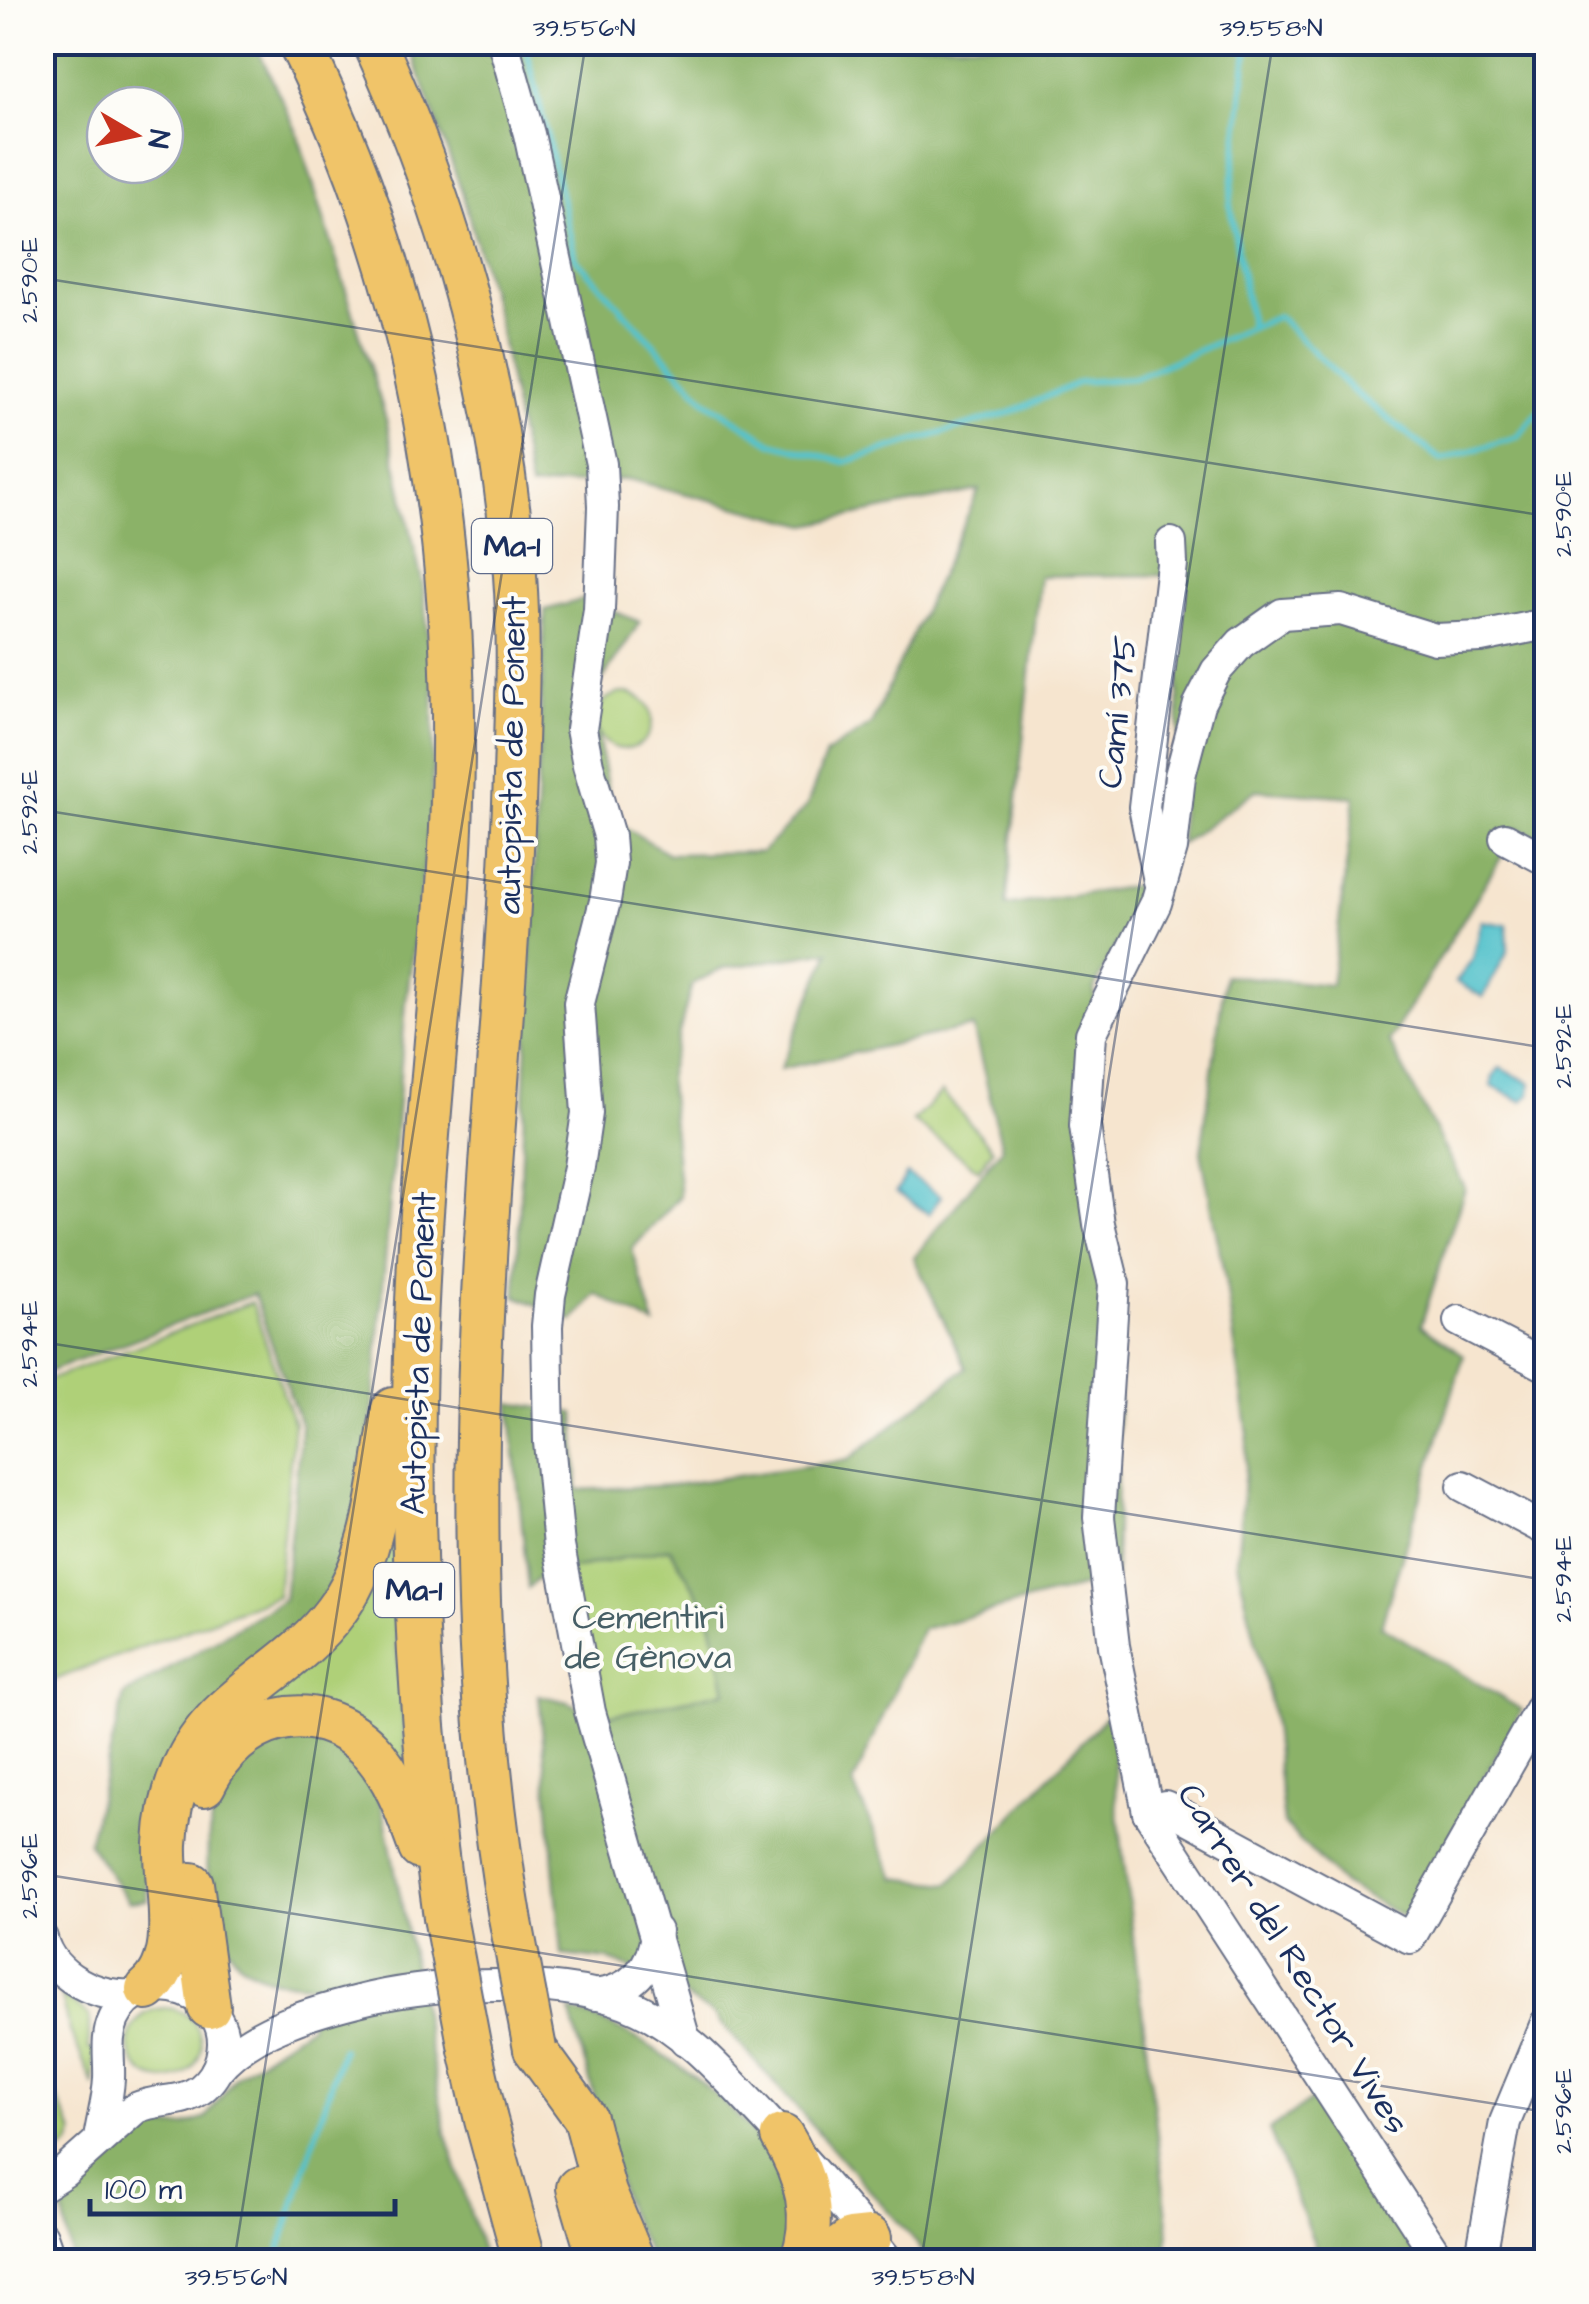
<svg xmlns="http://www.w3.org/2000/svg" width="1589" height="2304" font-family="'Architects Daughter',sans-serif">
	<rect width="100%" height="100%" fill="#fdfcf7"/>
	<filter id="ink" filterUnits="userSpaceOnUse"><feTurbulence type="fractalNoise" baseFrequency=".01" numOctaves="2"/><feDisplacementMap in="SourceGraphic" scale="20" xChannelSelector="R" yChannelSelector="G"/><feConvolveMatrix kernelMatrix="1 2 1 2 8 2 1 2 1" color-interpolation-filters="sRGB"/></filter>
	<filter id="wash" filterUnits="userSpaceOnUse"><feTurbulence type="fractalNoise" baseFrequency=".0048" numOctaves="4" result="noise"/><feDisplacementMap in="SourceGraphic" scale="40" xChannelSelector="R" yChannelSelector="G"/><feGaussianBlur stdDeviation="2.25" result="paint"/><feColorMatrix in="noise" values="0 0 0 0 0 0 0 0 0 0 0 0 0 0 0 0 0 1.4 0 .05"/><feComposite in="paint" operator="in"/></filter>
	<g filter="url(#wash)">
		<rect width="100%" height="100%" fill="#f6e5cf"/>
		<g fill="#afd078" stroke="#65806b" stroke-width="2.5">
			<circle cx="624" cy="721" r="28"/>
			<polygon points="942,1092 993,1149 979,1170 913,1121"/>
			<polygon points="252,1302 294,1424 277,1596 43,1684 43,1382"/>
			<polygon points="393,1527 394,1604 409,1792 221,1731"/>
			<polygon points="670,1548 709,1612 726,1691 599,1718 568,1570"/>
			<polygon points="61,1993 89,2016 89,2049 94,2050 94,2086 70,2031"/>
			<circle cx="165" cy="2044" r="36"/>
			<polygon points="42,2067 74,2134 70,2146 43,2162"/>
		</g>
		<g fill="#8bb268" stroke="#537063" stroke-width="2.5" fill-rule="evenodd">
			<path d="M43,43H255L297,132L386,419L423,586L434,690L432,807L406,1002L373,1410L364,1482L342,1574L150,1837L147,1900L129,1902L88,1843L124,1695L284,1599L301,1426L254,1294L43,1374ZM105,105H165V165H105Z"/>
			<polygon points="408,43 1546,43 1546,842 1519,828 1389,1041 1465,1188 1421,1325 1464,1355 1381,1626 1522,1710 1405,1918 1343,1884 1284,1824 1271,1708 1237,1562 1248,1434 1226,1285 1201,1152 1225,975 1331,985 1355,797 1256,790 1181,844 1176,575 1040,576 1006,906 1147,884 1094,989 1120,1293 1115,1578 922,1629 853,1784 895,1878 949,1884 1111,1711 1117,1805 1169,2233 1164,2261 930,2261 914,2240 714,2015 652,1976 609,1960 562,1955 539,1695 568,1702 598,1718 726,1691 709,1612 670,1548 568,1570 552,1566 528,1588 510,1403 575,1413 578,1490 674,1485 848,1460 966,1368 914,1258 1002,1148 973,1027 780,1069 830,951 724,968 692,984 668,1075 680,1196 632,1249 655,1325 596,1294 573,1321 516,1296 545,610 585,599 640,622 591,697 613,820 669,854 762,852 807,806 826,754 871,725 979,490 808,525 628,479 530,488 497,317 461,189"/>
			<path d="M297,1735L332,1741L374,1781L385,1819L446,2132L485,2261H72L63,2212L127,2139L146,2128L185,2126L206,2118L236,2076L310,2025L317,1984C293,1984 262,1981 243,1965C195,1925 197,1801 240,1758C252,1746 281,1741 297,1735Z"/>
			<path d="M570,2011C648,2029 770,2123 793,2201C798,2217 787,2244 784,2261H652L627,2211Z"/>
			<polygon points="1317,2096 1420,2261 1321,2261 1269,2130"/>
		</g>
		<g fill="#56c3cc" stroke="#387995" stroke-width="2.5">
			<polygon points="1482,921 1507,925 1508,951 1483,997 1456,982 1473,958"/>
			<polygon points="1500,1068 1531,1083 1530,1095 1522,1101 1491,1086 1493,1076"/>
			<polygon points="907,1174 941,1196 929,1214 896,1192"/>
		</g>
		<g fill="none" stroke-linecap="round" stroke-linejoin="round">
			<g stroke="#56c3cc" stroke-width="6">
				<polyline points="525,42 575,258 706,401 772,443 845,462 1012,412 1079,382 1134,378 1278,316 1354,392 1441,460 1517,437 1546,404"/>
				<polyline points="1248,42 1230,206 1251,328"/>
				<polyline points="276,2262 342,2049"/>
			</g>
		</g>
	</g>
	<g filter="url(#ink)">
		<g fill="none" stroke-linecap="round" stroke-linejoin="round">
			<defs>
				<g id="minor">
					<polyline points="503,42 529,134 601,464 603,507 599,610 581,729 588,765 609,836 611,863 605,901 579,1003 587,1113 579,1167 550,1295 547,1326 549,1442 559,1546 590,1712 685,2040"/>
					<polyline points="1505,838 1546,860"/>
					<polyline points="1159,881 1144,807 1172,564 1171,543"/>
					<polyline points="1459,1321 1546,1366"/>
					<polyline points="1463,1486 1546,1530"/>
					<polyline points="1148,1812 1165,1806 1410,1938 1546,1698"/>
					<path d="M42,1938C50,1975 100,2001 137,1994"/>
					<path d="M595,1995C631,1991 654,1967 656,1931"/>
					<path d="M216,2071C249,2029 319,2010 370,1998C443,1982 571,1976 639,2009C687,2032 724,2075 760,2113C805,2161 848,2210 889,2262"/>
					<path d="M42,2186L64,2172L136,2108C158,2098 181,2104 201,2089C211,2081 218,2070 221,2058C238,1993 142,1958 114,2019C105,2038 110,2058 109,2079C108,2099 102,2119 99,2139"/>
					<polyline points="42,2236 51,2262"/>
					<polyline points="1441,2262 1148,1812 1114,1646 1099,1517 1114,1284 1099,1224 1085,1126 1091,1034 1156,903 1172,848 1180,776 1199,704 1216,671 1241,643 1282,614 1341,610 1435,639 1481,637 1546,624"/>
					<polyline points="1480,2262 1505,2122 1546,2023"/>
				</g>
				<g id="highway">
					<path d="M299,42C404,253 451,482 453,716C455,897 429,1079 419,1260C407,1480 414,1698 445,1917"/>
					<path d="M374,42C451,211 501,390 515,575C520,641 517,708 515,775C511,905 500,1035 491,1166C473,1416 467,1669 510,1917"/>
					<path d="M204,1785C237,1716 313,1692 370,1750C395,1776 408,1815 420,1848"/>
					<polyline points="192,1884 209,2007"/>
					<path d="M147,1989C186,1957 164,1888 166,1844C167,1819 173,1792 183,1769C213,1697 291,1672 335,1612C378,1555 380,1477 393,1409"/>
					<polyline points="470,2049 486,2120 525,2262"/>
					<polyline points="535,2049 585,2118 605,2193 634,2262"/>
					<path d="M782,2136C806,2175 818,2217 801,2262"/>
					<polyline points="578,2188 600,2262"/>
					<polyline points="821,2262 851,2240 870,2238 855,2262"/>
				</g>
			</defs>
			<use href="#minor" stroke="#686f86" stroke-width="34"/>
			<use href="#highway" stroke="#686f86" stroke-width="46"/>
			<use href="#minor" stroke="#fff" stroke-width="30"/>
			<use href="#highway" stroke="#f0c469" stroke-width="42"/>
			<defs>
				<g id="highway-bridge">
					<polyline points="445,1917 470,2049"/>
					<polyline points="510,1917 535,2049"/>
				</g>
			</defs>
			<use href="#highway-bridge" stroke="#686f86" stroke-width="46" stroke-linecap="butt"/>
			<use href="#highway-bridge" stroke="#f0c469" stroke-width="42"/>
		</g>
	</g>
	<path fill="none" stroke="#1b2f5e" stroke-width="2.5" stroke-opacity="0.45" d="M42,278L1546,516M42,810L1546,1048M42,1342L1546,1580M42,1874L1546,2112M234,2262L586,42M921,2262L1273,42"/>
	<g text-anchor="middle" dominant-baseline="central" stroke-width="8" stroke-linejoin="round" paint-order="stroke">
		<g fill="#fdfcf7" stroke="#5f6c8c" stroke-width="2.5">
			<rect x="472" y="519" width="80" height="54" rx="8"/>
			<rect x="374" y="1563" width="80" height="54" rx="8"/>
		</g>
		<g font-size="32" font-weight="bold" fill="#1b2f5e">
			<text x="512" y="546">Ma-1</text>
			<text x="414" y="1590">Ma-1</text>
		</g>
		<g font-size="35" fill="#1b2f5e" stroke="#fdfcf7">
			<text transform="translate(1118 712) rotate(-84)">Camí 375</text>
			<text transform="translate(512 755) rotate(-89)">autopista de Ponent</text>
			<text transform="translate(419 1353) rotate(-88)">Autopista de Ponent</text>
			<text transform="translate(1293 1959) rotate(58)">Carrer del Rector Vives</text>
		</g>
		<g font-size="35" fill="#475f66" stroke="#fdfcf7">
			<text x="648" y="1617">Cementiri<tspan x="648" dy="40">de Gènova</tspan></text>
		</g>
	</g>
	<rect width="1589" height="2304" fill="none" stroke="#fdfcf7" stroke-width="110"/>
	<g transform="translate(135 135) rotate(99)"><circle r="48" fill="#fdfcf7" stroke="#a3aaba" stroke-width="2.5"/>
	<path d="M0-8L18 38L0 25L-18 38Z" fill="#c8321e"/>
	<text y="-15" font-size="28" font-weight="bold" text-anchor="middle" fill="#1b2f5e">N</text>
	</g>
	<path d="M90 2199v15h305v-15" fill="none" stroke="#1b2f5e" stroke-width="5"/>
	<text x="105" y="2199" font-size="30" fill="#1b2f5e" stroke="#fdfcf7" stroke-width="8" paint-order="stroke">100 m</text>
	<rect x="55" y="55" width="1479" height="2194" fill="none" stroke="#1b2f5e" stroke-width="4"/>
	<g font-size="25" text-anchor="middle" fill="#1b2f5e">
		<text x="584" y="36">39.556°N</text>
		<text x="1271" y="36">39.558°N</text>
		<text transform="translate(28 280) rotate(-90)" y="9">2.590°E</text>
		<text transform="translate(1562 514) rotate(-90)" y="9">2.590°E</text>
		<text transform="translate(28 812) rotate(-90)" y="9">2.592°E</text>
		<text transform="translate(1562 1046) rotate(-90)" y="9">2.592°E</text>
		<text transform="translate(28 1344) rotate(-90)" y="9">2.594°E</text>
		<text transform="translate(1562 1579) rotate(-90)" y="9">2.594°E</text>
		<text transform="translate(28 1876) rotate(-90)" y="9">2.596°E</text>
		<text transform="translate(1562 2111) rotate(-90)" y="9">2.596°E</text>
		<text x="236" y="2285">39.556°N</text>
		<text x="923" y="2285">39.558°N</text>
	</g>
</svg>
